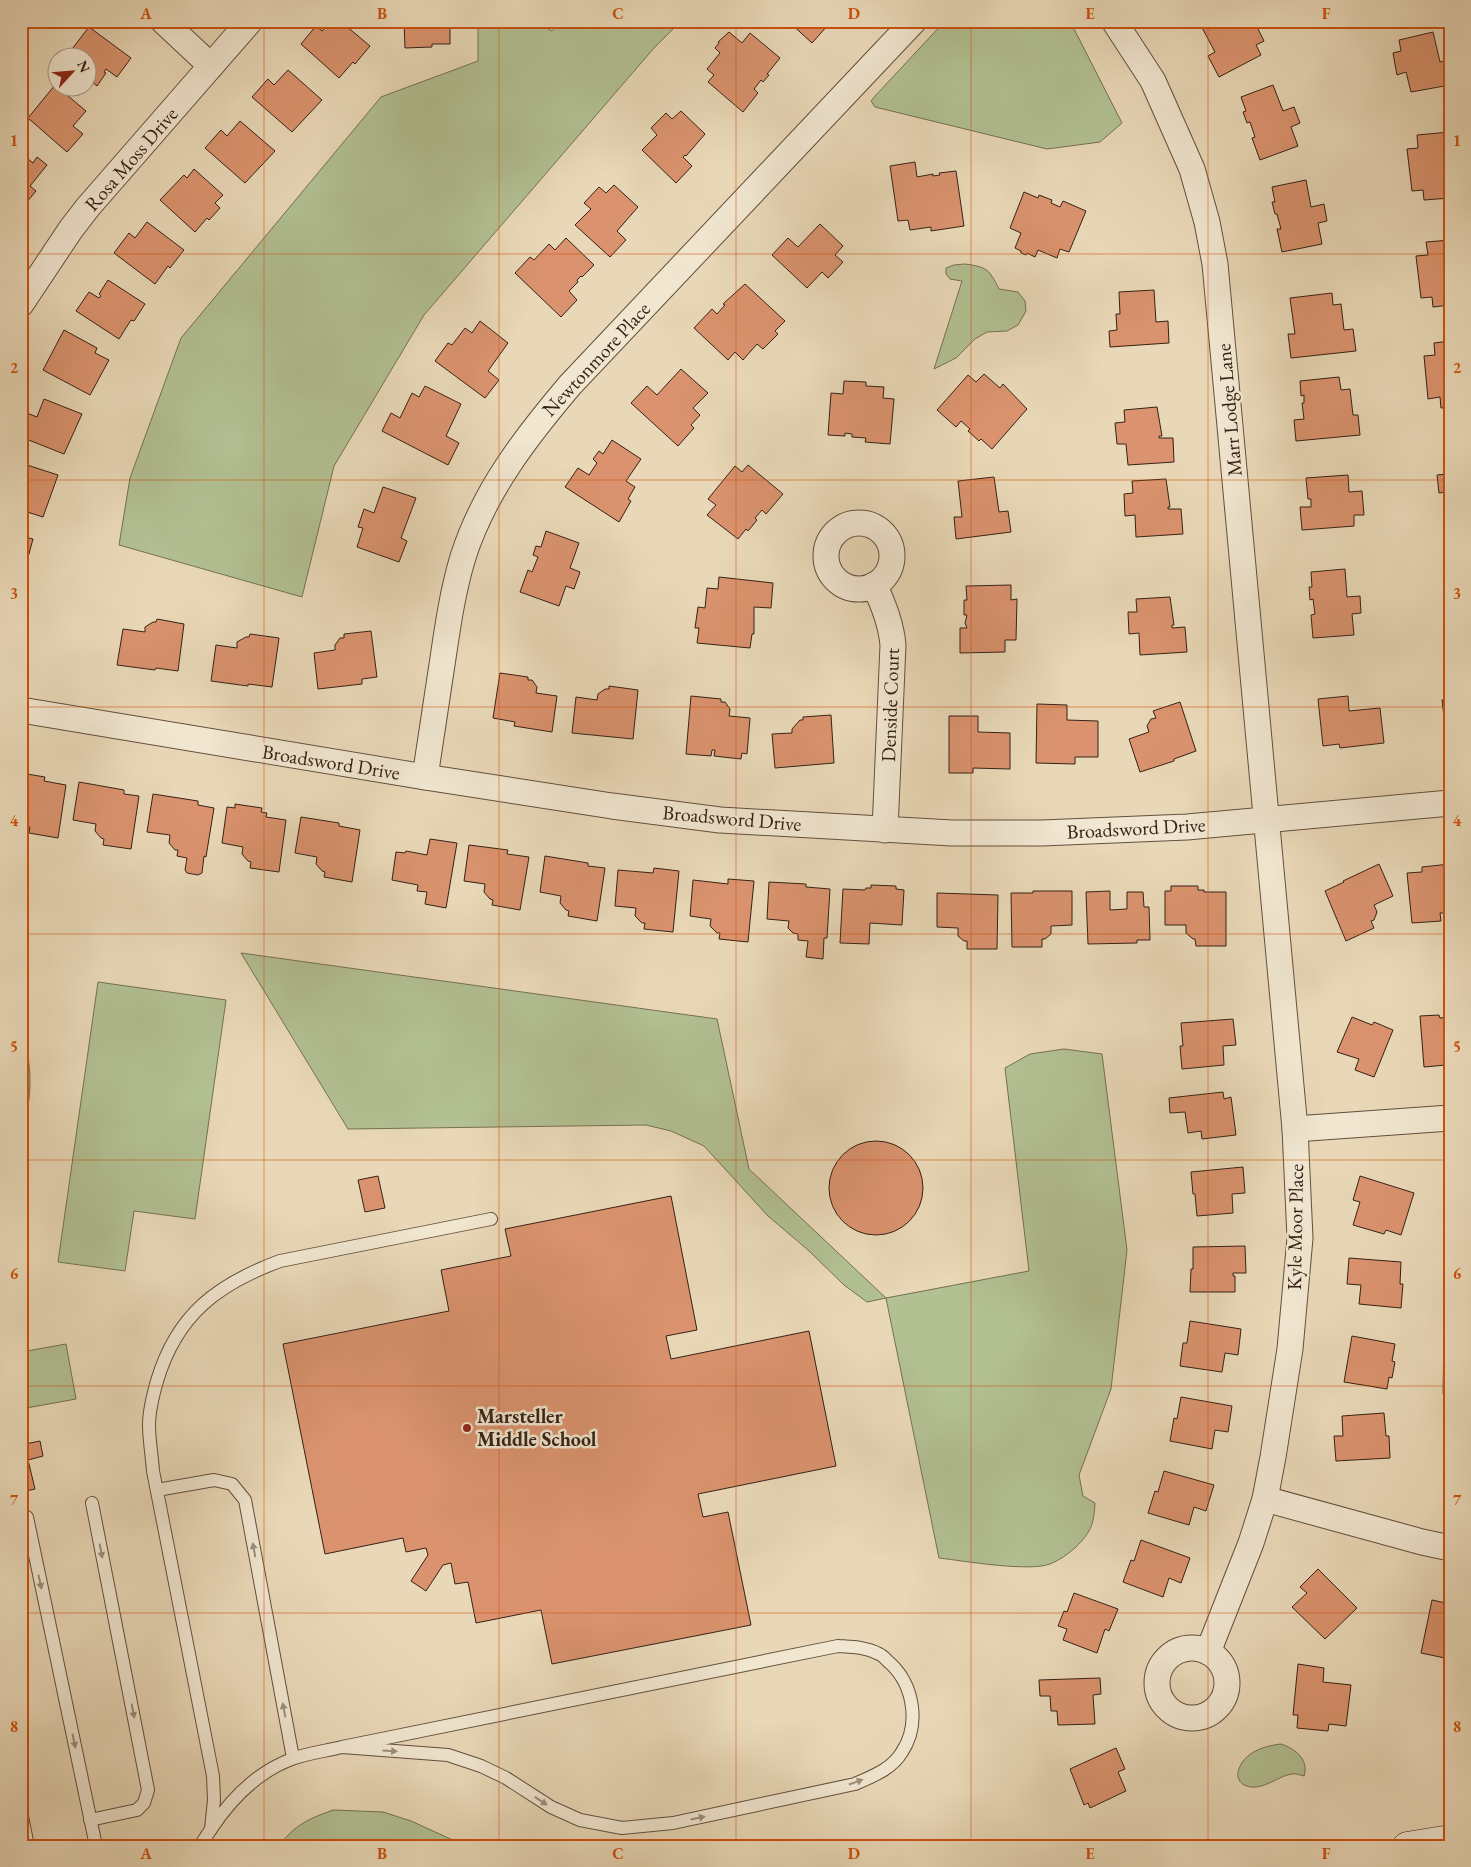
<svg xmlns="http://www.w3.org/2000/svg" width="1471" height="1867" font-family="'EB Garamond',serif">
	<rect width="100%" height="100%" fill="#e9d8b7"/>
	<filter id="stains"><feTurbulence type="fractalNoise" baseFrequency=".004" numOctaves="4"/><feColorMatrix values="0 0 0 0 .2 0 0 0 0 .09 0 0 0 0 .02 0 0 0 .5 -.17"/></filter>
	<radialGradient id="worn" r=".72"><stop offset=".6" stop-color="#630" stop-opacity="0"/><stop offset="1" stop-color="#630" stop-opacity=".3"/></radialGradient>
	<g fill="#b2c092" stroke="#747054">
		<polygon points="478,21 534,21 552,31 562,21 681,21 654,48 424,315 334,466 302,597 119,545 130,478 181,338 381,97 478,61"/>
		<polygon points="945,21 1070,21 1122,123 1100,142 1047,149 875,107 871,101 876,95"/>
		<path d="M965,264C987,267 989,269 999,289L1018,292L1025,301L1026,311L1018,325L1007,331L987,332L975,339L956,358L934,369L962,281L950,279L946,274V268L954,265Z"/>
		<path d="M241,953L717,1019L749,1169L886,1298L1029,1271L1005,1068L1030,1054L1064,1049L1102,1054L1127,1250L1111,1389L1079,1475L1083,1496L1095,1503C1094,1524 1091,1532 1076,1547C1068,1554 1060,1560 1050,1564C1028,1572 965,1561 939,1558L886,1298L867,1302L844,1285L808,1250L768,1216L704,1146L671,1131L646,1125L348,1129Z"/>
		<polygon points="98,982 226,1000 195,1219 134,1211 125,1271 58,1262"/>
		<path d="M21,1028C32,1063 34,1096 21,1131Z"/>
		<polygon points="1444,1329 1450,1329 1450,1395 1443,1394"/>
		<polygon points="66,1344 76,1399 21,1409 21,1352"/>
		<path d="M1281,1744C1296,1749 1309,1760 1304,1776C1300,1775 1295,1773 1292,1774C1277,1776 1261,1793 1244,1785C1239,1782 1237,1777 1238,1772C1243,1752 1264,1746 1281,1744Z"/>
		<path d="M333,1810L383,1812L411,1821L466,1846H278C297,1824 306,1820 333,1810Z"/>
	</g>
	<g fill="#da936e" stroke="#352116">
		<polygon points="332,21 348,21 345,25 370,46 355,64 353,62 339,78 301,44 316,26 322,31"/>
		<polygon points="404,21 450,21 450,44 432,44 432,47 405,48"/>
		<polygon points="788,21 826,21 829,24 812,43"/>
		<polygon points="1254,21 1264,41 1256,45 1261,55 1219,77 1208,56 1215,52 1199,22"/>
		<polygon points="89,27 131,58 117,77 106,69 104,72 106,73 97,86 88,79 88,58 65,58"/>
		<polygon points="729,32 742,43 750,33 780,58 767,74 769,75 763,82 761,80 754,89 758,93 743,112 708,82 714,75 707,69 720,53 715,48 719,43 718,42"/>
		<polygon points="1433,32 1440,62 1450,60 1450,85 1411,92 1406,72 1397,75 1393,53 1401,51 1399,40"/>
		<polygon points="288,70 322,100 292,132 252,97 268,79 274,85"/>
		<polygon points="55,85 86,111 73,126 83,134 67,152 28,118"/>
		<polygon points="1273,85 1283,111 1294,107 1300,123 1291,127 1298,146 1260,160 1252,138 1255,137 1250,122 1247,123 1243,112 1246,111 1241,97"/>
		<polygon points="681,111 705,134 686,156 685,155 683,157 692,166 676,183 642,150 657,135 651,128 666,113 672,119"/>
		<polygon points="240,121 275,151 245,183 205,148 221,130 227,136"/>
		<polygon points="1450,132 1450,198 1424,200 1423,190 1412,191 1407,149 1418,148 1417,135"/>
		<polygon points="21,153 33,163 37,157 47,165 30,186 36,191 21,209"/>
		<polygon points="915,162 917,177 933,174 933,176 940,175 939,173 956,171 964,226 931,231 931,227 910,230 908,220 898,221 890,166"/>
		<polygon points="194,169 223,195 215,203 220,208 209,220 207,218 195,232 160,200 184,175 187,178"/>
		<polygon points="1306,180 1311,207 1324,204 1327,221 1318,223 1322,244 1282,252 1277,229 1281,229 1277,214 1275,214 1272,202 1275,202 1272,187"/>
		<polygon points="614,185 638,207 617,231 626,240 610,257 575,225 591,209 584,203 599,187 606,193"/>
		<polygon points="1024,192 1038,198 1039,195 1052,200 1051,203 1060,207 1063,201 1086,211 1069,252 1060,249 1057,258 1038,250 1035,257 1027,253 1026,255 1021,253 1021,251 1015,248 1021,233 1010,228"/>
		<polygon points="147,222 184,250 170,268 168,266 155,284 114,253 129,233 135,238"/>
		<polygon points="820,224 843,246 835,255 843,262 828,278 822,272 807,288 772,255 788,238 798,247"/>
		<polygon points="566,238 594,265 582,277 581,276 577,280 578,282 569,291 577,300 561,317 515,273 530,257 534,260 549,244 555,250"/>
		<polygon points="1450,240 1450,305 1433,307 1432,297 1421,298 1416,256 1428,255 1426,242"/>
		<polygon points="108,280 145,304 134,321 131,320 119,339 76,311 89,292 99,298 101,296 99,294"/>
		<polygon points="745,284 785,321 775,331 778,334 763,349 757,344 743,360 735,352 728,360 694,328 712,309 717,314 725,305 723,304"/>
		<polygon points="1154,290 1156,322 1168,321 1169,343 1110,347 1109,331 1117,330 1116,314 1120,314 1119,292"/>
		<polygon points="1332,293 1333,305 1341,304 1344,330 1353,329 1356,351 1291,358 1288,334 1295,334 1290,298"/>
		<polygon points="480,321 508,343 488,371 499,380 485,398 435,361 448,343 452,345 465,328 472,333"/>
		<polygon points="64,330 97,348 95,353 109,360 90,395 43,370"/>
		<polygon points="1450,341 1450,407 1441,408 1440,397 1428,399 1424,356 1435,355 1434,343"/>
		<polygon points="681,369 708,393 693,408 700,415 691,425 694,428 678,446 631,403 647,386 657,395"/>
		<polygon points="984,374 1000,388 1003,384 1027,409 992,449 981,439 979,441 968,431 970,429 961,421 956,427 937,410 968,375 976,382"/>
		<polygon points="1339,377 1341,390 1350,389 1353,415 1358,415 1360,435 1296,441 1294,420 1304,419 1302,403 1304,403 1304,395 1301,396 1300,381"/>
		<polygon points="844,381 866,382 866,386 884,387 883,398 894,399 890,444 865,442 866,438 852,437 852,434 845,433 845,436 828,435 831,393 843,394"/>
		<polygon points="425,386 461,404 446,436 459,443 448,465 382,431 391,413 400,418 412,393 419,397"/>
		<polygon points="44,399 82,414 64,454 21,437 21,420 24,412 37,417"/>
		<polygon points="1157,407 1162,436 1159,436 1159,438 1173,438 1174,462 1128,465 1126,444 1117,444 1115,423 1125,422 1124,410"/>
		<polygon points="612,440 641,459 626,481 635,487 628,499 631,501 619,522 565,487 578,468 589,475 597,463 593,459 599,451 603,454"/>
		<polygon points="1445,448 1450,448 1450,512 1448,492 1439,493 1437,475 1448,474"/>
		<polygon points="21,463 58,475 43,517 21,510"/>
		<polygon points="748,465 783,494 766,514 762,510 755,518 757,520 748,531 746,529 738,539 707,515 716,505 708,499 735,466 742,472"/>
		<polygon points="1348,475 1349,492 1362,491 1364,515 1354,515 1354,526 1302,530 1300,507 1311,507 1311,499 1308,499 1306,478"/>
		<polygon points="994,477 999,512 1008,511 1011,532 956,539 954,517 962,517 958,481"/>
		<polygon points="1166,479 1170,507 1168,507 1168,509 1181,509 1183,534 1136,537 1135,515 1125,516 1124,494 1133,493 1132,481"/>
		<polygon points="383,487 416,498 401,538 407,541 399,562 357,547 363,528 358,527 364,509 374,513"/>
		<polygon points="546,531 579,543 570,568 580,572 574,589 566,586 559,606 520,592 528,570 532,572 538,557 533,555 536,546 541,547"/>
		<polygon points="21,536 33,539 21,583"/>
		<polygon points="1345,569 1347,597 1360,596 1361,613 1352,614 1354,635 1313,638 1311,615 1315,614 1313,599 1310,600 1309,587 1312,587 1311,572"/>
		<polygon points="1444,574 1450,574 1450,592 1446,592"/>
		<polygon points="719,577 773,583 771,608 754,607 754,634 752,634 750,648 697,643 699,628 695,628 698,607 705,608 707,588 718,589"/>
		<polygon points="1011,585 1011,600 1017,599 1016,640 1005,640 1005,652 960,653 960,628 967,628 965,623 967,615 964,615 964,600 967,600 966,586"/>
		<polygon points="1170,597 1174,625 1172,625 1172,628 1185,627 1187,652 1140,655 1139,633 1129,634 1128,612 1137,612 1136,599"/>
		<polygon points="157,619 184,624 178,671 156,668 155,670 117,665 123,629 145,632 145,627 153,622 156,622"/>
		<polygon points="371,631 377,677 362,679 362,684 318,689 314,653 335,650 335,645 340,638 344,638 344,634"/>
		<polygon points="250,634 279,638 272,687 248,684 248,686 211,681 216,645 237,648 237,642 246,637 249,637"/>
		<polygon points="500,673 528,677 528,680 532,680 537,687 536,693 557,696 552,732 514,726 515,722 493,718"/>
		<polygon points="609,686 638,690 633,739 572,733 576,697 597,700 598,694 605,689 609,689"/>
		<polygon points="691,696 721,699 721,702 725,702 730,709 729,716 750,718 747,754 742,753 741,759 714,756 715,750 712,750 711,756 686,754"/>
		<polygon points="1348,696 1349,711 1380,708 1384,743 1340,748 1339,744 1323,746 1318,699"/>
		<polygon points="1450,699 1450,734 1446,734 1442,700"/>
		<polygon points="1180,702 1196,751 1174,759 1174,761 1140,772 1129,739 1149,732 1147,726 1151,719 1156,718 1153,711"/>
		<polygon points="1037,704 1067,705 1067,720 1098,721 1098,757 1075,757 1075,764 1036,763"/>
		<polygon points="831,715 834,763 775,768 772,734 792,733 792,729 800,720 803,720 803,717"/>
		<polygon points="949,716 978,716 978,732 1010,733 1010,769 973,768 973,773 949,773"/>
		<polygon points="21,773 45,777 44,781 66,785 58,838 29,833 30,827 27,827 21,819"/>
		<polygon points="79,782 124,790 124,794 139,796 131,849 103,845 104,839 101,838 95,831 96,824 73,820"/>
		<polygon points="153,794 198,801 198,805 214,808 206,857 204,856 202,873 198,875 187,873 185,870 187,858 177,856 178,850 175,850 169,843 170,835 147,832"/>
		<polygon points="235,804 262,808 261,812 267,813 266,817 286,820 279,872 250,868 251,862 248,861 242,854 243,847 222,843 227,807 235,808"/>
		<polygon points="301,817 339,823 339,826 360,830 352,882 324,877 325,872 322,871 316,864 317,857 295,853"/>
		<polygon points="430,839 457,843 446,908 425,904 427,892 417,891 418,885 392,880 396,852 405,853 406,851 427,855"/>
		<polygon points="469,845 508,850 507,854 529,857 520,910 492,905 493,900 490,899 484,892 485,884 464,881"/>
		<polygon points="545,856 588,863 588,866 605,868 597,921 568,916 569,911 566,910 560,903 561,896 540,892"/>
		<polygon points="1379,864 1393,896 1374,905 1377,912 1374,920 1371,921 1374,928 1346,941 1325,891 1344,882 1343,881"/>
		<polygon points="1450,864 1449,907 1443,913 1440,913 1441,921 1412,923 1407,873 1422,872 1422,867"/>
		<polygon points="654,868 679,871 673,932 644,929 645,923 642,923 635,916 636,908 615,906 618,870 653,873"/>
		<polygon points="728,879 754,881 748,942 719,939 720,933 717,933 710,926 711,919 690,916 693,880 728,884"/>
		<polygon points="769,882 806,884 806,887 830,889 827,938 824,938 823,959 806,957 808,941 798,940 798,934 793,933 788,928 789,921 767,919"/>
		<polygon points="871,885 896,886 896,889 904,890 902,925 870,923 869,944 840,943 843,889 865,890 866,888 871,888"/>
		<polygon points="1171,886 1198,886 1198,890 1204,890 1204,892 1226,892 1226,946 1196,946 1195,939 1193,939 1186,933 1186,925 1165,925 1165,891 1171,891"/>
		<polygon points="1033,891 1072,891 1072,925 1051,926 1051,934 1045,939 1042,939 1042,947 1012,947 1011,893 1033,893"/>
		<polygon points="1110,891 1110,910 1127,909 1127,892 1143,892 1144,907 1149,907 1150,940 1137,940 1137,943 1088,944 1086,892"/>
		<polygon points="937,893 998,895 997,949 967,949 967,941 964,941 958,936 958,928 937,927"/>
		<polygon points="1439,1015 1440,1018 1450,1017 1450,1058 1445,1058 1446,1065 1424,1067 1420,1016"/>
		<polygon points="1352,1017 1372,1025 1374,1022 1393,1030 1374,1077 1355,1070 1359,1059 1337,1052"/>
		<polygon points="1233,1019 1236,1045 1223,1046 1224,1065 1182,1069 1180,1046 1183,1046 1181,1023"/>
		<polygon points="1223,1092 1224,1099 1231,1097 1236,1135 1202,1139 1201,1131 1188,1133 1185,1112 1170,1113 1169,1098"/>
		<circle cx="876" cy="1188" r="47"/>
		<polygon points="1243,1167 1245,1193 1232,1194 1233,1213 1197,1216 1195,1194 1193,1194 1191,1172"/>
		<polygon points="378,1176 385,1208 365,1212 358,1180"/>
		<polygon points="1360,1176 1414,1193 1401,1235 1386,1230 1384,1234 1353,1225 1360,1202 1353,1200"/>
		<polygon points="671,1196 697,1330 666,1336 671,1359 809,1331 836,1466 698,1494 703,1517 728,1512 751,1625 552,1664 541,1610 476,1623 468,1582 455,1584 451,1563 443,1565 426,1591 411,1581 428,1555 426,1548 406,1552 403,1538 325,1554 283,1344 449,1311 441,1270 511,1256 505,1229"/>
		<polygon points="1245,1246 1246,1273 1233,1273 1233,1276 1235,1276 1235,1292 1190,1292 1191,1269 1193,1269 1193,1247"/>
		<polygon points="1349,1258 1401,1262 1400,1284 1403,1284 1401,1308 1359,1304 1361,1285 1347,1284"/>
		<polygon points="1190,1321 1241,1329 1238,1355 1225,1353 1222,1372 1180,1366 1183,1343 1187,1343"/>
		<polygon points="1352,1336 1395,1344 1392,1361 1395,1362 1392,1378 1389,1377 1387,1389 1344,1382"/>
		<polygon points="1181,1397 1232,1406 1228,1432 1215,1430 1212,1449 1170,1441 1174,1418 1177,1419"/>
		<polygon points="1384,1413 1386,1436 1389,1436 1390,1458 1336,1461 1334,1436 1343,1436 1342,1416"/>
		<polygon points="21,1427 25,1444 40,1441 43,1456 28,1460 35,1489 21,1492"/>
		<polygon points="1164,1471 1214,1485 1206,1511 1194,1507 1189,1525 1148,1513 1155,1491 1158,1492"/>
		<polygon points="1141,1540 1190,1558 1181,1583 1169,1578 1163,1597 1123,1582 1131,1560 1134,1561"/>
		<polygon points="1318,1569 1357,1608 1325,1639 1292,1607 1307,1593 1300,1587"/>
		<polygon points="1074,1593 1118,1609 1109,1631 1105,1629 1097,1653 1063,1640 1067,1629 1058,1626 1064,1611 1067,1612"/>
		<polygon points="1432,1600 1450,1604 1450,1656 1446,1656 1445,1658 1421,1653"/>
		<polygon points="1298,1664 1324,1668 1323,1682 1351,1685 1346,1726 1329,1724 1328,1731 1297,1728 1298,1715 1293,1715"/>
		<polygon points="1100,1678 1101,1694 1093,1695 1095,1724 1058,1725 1057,1711 1051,1711 1050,1696 1040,1696 1039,1680"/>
		<polygon points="1116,1748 1125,1769 1118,1772 1126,1791 1090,1808 1088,1803 1084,1805 1070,1769"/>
	</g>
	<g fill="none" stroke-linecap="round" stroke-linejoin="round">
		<defs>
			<g id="lane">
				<polyline points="157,1490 214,1480 232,1484 245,1500 293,1758"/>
				<polyline points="27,1517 96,1846"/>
				<polyline points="21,1812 28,1846"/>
				<polyline points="90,1820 137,1810 144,1803 148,1790 92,1503"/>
				<path d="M211,1829C231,1799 257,1772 292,1759C308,1753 326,1751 342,1747L838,1646C852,1647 866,1647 879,1654C884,1656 887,1661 891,1664C914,1686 920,1725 902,1752C892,1769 873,1776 855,1784L673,1823L622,1828L580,1820L551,1807L506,1778L481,1766L448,1755L342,1747"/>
				<path d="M200,1846L211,1829L214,1800L213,1776L153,1471C152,1456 149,1440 149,1425C149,1410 153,1395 157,1381C177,1314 218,1284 280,1261L491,1219"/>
			</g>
			<g id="street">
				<polyline points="163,21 211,66"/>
				<polyline points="1114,21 1153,81 1192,169 1207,222 1215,264 1295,1129 1300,1238 1290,1349 1273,1457 1265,1499 1251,1543 1208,1652"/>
				<polyline points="21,304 71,229 88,207 250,21"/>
				<circle cx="859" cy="556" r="33"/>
				<path d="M874,585C884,605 891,623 893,645L885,830"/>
				<polyline points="21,710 425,777 612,806 720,820 952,833 1042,833 1187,827 1450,803"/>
				<path d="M425,777C431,737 437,698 443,658C448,624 453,590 463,557C484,491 526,437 570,385L914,21"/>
				<polyline points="1295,1129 1450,1118"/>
				<polyline points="1265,1499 1422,1542 1450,1548"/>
				<circle cx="1192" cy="1683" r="35"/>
			</g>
			<polyline id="secondary" points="1407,1846 1450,1839"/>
		</defs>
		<use href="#lane" stroke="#624f3e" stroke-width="14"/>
		<use href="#street" stroke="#624f3e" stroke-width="27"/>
		<use href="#secondary" stroke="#352116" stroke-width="29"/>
		<use href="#lane" stroke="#f1e6d0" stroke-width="12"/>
		<use href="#street" stroke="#f1e6d0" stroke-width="25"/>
		<use href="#secondary" stroke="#f1e6d0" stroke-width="28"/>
	</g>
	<defs><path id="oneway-solid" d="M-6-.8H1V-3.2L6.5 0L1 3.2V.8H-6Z" transform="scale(1.25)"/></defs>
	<g fill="#9c8d7c">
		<use href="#oneway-solid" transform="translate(254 1550) rotate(-100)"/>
		<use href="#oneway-solid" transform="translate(101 1551) rotate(79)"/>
		<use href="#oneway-solid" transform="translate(40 1582) rotate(78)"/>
		<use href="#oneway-solid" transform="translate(284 1710) rotate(-101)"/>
		<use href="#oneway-solid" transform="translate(133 1711) rotate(79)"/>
		<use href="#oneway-solid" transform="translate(74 1741) rotate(78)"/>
		<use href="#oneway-solid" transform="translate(390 1751) rotate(4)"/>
		<use href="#oneway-solid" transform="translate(856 1782) rotate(-19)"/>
		<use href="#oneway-solid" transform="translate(541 1801) rotate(33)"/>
		<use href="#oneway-solid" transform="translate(698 1818) rotate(-12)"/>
	</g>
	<path fill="none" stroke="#cd510e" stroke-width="1" stroke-opacity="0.55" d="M264,21V1846M499,21V1846M736,21V1846M971,21V1846M1208,21V1846M21,254H1450M21,480H1450M21,707H1450M21,934H1450M21,1160H1450M21,1386H1450M21,1613H1450"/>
	<circle fill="#8f2418" stroke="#f1e6d0" stroke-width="2" cx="467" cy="1428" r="5"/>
	<g text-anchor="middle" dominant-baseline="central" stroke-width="5" stroke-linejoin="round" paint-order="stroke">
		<g font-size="20" fill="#352116" stroke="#f1e6d0">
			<text transform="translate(131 159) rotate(-49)">Rosa Moss Drive</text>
			<text transform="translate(596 359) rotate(-47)">Newtonmore Place</text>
			<text transform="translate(1229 410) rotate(-95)">Marr Lodge Lane</text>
			<text transform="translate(890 705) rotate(-88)">Denside Court</text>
			<text transform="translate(331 762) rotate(9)">Broadsword Drive</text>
			<text transform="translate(732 818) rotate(5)">Broadsword Drive</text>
			<text transform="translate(1136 828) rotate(-3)">Broadsword Drive</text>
			<text transform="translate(1295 1227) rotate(-89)">Kyle Moor Place</text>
		</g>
		<g font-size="20" font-weight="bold" fill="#352116" stroke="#f1e6d0" text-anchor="start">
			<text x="477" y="1416">Marsteller<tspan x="477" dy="23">Middle School</tspan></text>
		</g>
	</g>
	<rect width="1471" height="1867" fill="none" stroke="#e9d8b7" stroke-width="55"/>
	<g transform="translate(72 72) rotate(64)"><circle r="24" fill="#f1e6d0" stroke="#a69786"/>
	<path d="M0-4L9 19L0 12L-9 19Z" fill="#8f2418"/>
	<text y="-8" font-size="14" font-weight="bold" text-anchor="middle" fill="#352116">N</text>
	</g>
	<rect x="28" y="28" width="1416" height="1812" fill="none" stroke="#cd510e" stroke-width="2"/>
	<g font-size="16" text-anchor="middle" font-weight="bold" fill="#cd510e">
		<text x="146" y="19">A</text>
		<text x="382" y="19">B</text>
		<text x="618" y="19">C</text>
		<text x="854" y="19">D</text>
		<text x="1090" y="19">E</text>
		<text x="1326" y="19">F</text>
		<text x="14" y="146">1</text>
		<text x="1457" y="146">1</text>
		<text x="14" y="373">2</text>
		<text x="1457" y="373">2</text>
		<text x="14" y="599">3</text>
		<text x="1457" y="599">3</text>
		<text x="14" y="826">4</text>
		<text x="1457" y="826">4</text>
		<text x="14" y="1052">5</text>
		<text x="1457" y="1052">5</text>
		<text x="14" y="1279">6</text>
		<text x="1457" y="1279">6</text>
		<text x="14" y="1505">7</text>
		<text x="1457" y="1505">7</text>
		<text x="14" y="1732">8</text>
		<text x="1457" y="1732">8</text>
		<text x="146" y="1859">A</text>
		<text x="382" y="1859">B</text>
		<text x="618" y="1859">C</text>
		<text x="854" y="1859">D</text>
		<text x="1090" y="1859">E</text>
		<text x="1326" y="1859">F</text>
	</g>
	<rect width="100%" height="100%" filter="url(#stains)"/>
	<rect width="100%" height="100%" fill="url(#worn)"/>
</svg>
